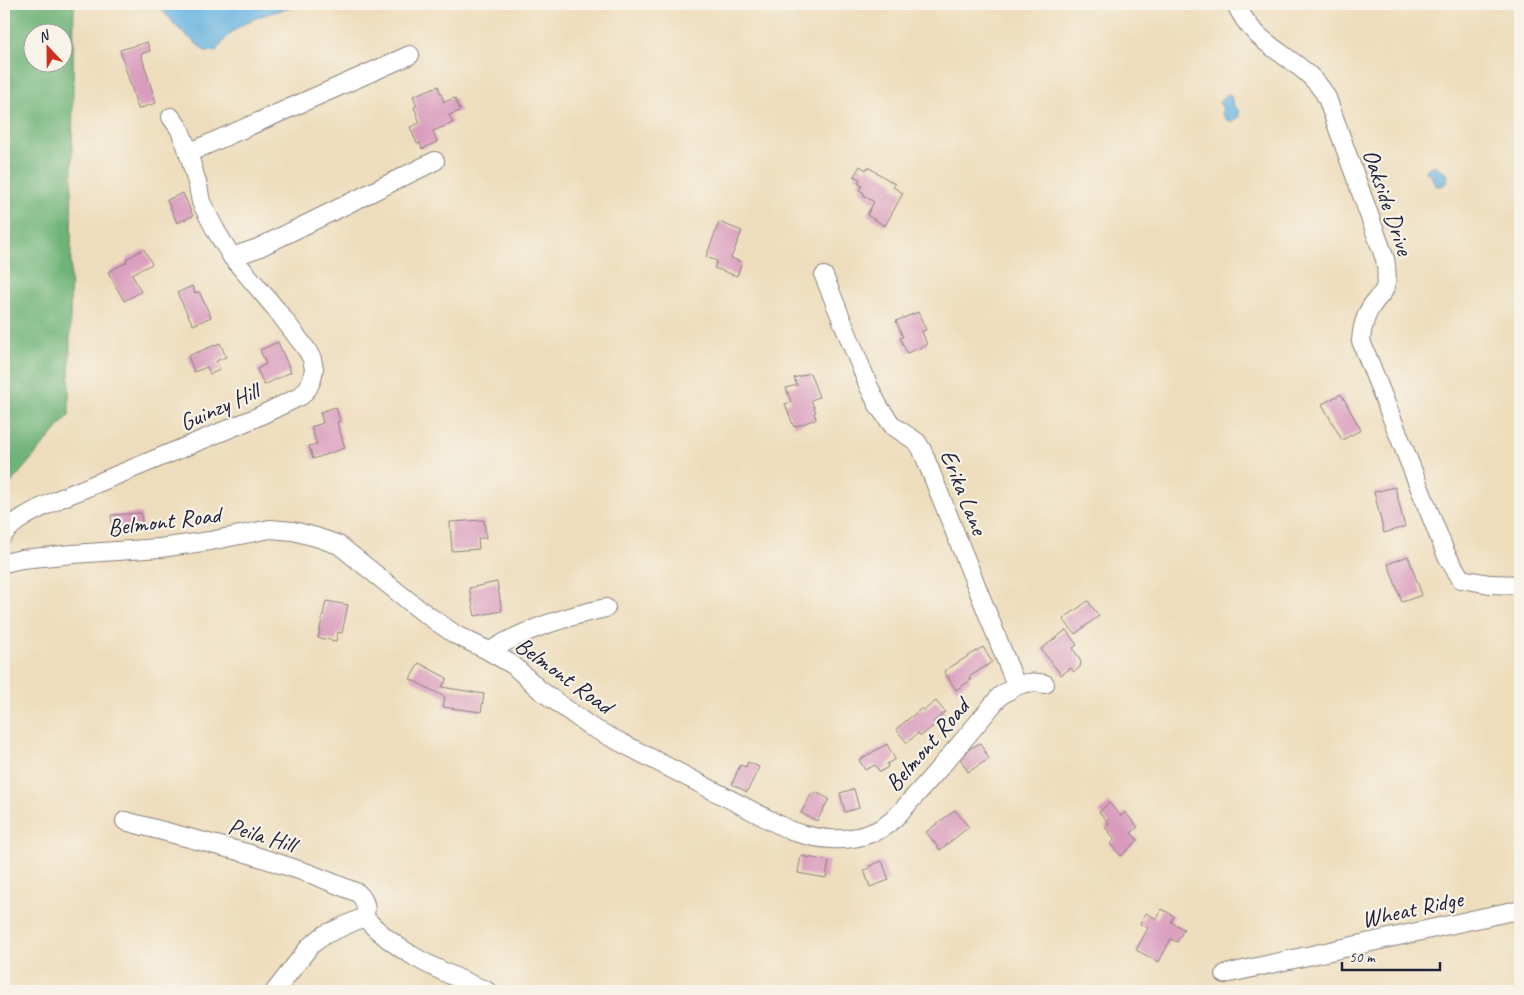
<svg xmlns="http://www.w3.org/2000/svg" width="1524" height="995" font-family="Caveat,sans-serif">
	<rect width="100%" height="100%" fill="#f7f3e8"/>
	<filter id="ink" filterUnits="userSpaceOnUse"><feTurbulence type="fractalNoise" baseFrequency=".02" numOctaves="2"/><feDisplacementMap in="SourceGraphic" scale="10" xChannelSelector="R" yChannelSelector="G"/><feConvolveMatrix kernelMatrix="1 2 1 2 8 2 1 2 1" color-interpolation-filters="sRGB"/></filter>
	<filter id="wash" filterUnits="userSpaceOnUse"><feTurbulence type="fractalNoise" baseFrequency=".0096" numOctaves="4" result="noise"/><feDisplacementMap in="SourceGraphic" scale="20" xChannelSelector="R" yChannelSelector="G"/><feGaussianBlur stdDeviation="1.12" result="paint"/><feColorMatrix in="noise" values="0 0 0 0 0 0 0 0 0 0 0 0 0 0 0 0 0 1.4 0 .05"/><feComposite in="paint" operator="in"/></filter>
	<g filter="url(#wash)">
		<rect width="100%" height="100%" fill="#eeddbc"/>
		<path fill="#6eb378" stroke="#486a5a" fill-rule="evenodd" d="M4,4H74L69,415L4,491ZM32,32H62V62H32Z"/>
		<g fill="#68b4e1" stroke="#456b8e">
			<path d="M157,4H310C282,10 254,14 231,33C225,38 221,45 216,51H205L178,28Z"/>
			<polygon points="1227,94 1231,96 1233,105 1240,112 1238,118 1232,122 1226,119 1222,113 1223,108 1219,103"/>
			<polygon points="1431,166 1436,166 1448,175 1445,184 1440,186 1435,185 1431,175 1425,171"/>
		</g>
		<g id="blocks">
			<g fill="#d99bbd">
				<polygon points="147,42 150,51 141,54 156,103 138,109 120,50"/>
				<polygon points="438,86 444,102 455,98 460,111 449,115 453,123 433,131 437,142 422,149 420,143 417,144 410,127 420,123 414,107 417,105 413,96"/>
				<polygon points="860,166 866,170 868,167 895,184 893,187 903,193 885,226 867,215 874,202 863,195 864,193 859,190 862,186 858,183 860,179 854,176"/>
				<polygon points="183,193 193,216 177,223 167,200"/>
				<polygon points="719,222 742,231 731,258 742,262 737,276 714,268 717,261 706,257"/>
				<polygon points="144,249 152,264 132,274 141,292 124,301 108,272 127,262 126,259"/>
				<polygon points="192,286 195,293 199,292 211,317 193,325 177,293"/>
				<polygon points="918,312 926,330 922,331 927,345 907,353 900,338 903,337 896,321"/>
				<polygon points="278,342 291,372 264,385 257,369 266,364 260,350"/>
				<polygon points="220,343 226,357 216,361 220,370 210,374 207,367 194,372 188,356"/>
				<polygon points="810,373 819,397 811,400 816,412 814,413 816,419 794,427 785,404 791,402 786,388 797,385 794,378"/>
				<polygon points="1341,394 1361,430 1342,440 1322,404"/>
				<polygon points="336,407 340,421 337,422 345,448 313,459 309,446 317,444 311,427 323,423 320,412"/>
				<polygon points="1395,487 1405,527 1384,533 1374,492"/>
				<polygon points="141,513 143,529 113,531 111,515"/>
				<polygon points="484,520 486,538 478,538 479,549 452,551 450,522"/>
				<polygon points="1408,556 1422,595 1402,602 1388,564"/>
				<polygon points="497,582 502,611 475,616 469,588"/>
				<polygon points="326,601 348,605 342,633 338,632 336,641 318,638"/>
				<polygon points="1088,601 1099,616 1075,634 1063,619"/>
				<polygon points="1066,630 1077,645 1073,648 1081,662 1080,667 1074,672 1071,668 1061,675 1041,649"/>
				<polygon points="983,647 992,662 969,677 971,680 956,690 944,671"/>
				<polygon points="419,663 447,678 442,687 484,694 481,712 443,707 445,697 410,679"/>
				<polygon points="936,701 945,712 933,722 936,724 921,736 918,733 907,743 896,729 922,708 923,711"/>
				<polygon points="980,743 989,759 968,772 961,760 969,749"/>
				<polygon points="887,744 895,759 887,764 888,767 880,772 875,765 865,770 859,760"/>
				<polygon points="748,762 759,767 747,792 732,784 740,765 746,767"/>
				<polygon points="854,789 859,808 845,812 840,793"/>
				<polygon points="816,792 829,799 817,821 801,813 812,793 815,795"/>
				<polygon points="1109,803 1121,816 1125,812 1138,827 1131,833 1138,840 1121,856 1110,844 1115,839 1105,827 1109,823 1099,812"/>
				<polygon points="955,810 969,827 940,850 926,832"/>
				<polygon points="801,856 829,861 826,878 798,873"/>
				<polygon points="882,861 889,880 870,887 864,870 870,868 869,866"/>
				<polygon points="1162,909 1174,916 1171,922 1184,929 1177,942 1171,939 1159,962 1136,950 1148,928 1140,924 1146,913 1157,919"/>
			</g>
		</g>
	</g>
	<g filter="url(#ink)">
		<use href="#blocks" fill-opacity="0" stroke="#88807c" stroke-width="1"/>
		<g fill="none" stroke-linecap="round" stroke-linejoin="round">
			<defs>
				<g id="minor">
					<path d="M1236,4C1256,51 1306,58 1327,98L1385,259C1387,269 1388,277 1385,287C1384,293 1380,295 1376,300C1366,312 1362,325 1361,341L1446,554L1461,579L1490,584L1520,585"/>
					<polyline points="188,153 410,55"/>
					<polyline points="232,257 258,248 435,161"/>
					<polyline points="824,276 869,387 879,407 893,426 917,442 922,450 1016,685"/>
					<path d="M4,534C17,517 40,509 59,499L255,418L301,396L308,388L312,379L314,369L312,359L307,350L276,309L232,257L216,231L201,202L198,186L186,145L179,128L171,117"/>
					<path d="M4,563L22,559L73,554L160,548L210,541L270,529L293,531L316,537L339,545L420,610L456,635L487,650L513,665L540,690L591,727L791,831C820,840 847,844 876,831C892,824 902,810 913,798C943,765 972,730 1000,696C1015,686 1026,679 1045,684"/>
					<path d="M490,651C523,630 568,616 606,608"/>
					<path d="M125,821L250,854L311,874L358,893C365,900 368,907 364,917L324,935L310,946L275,991"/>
					<path d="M364,917C399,955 441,971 487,991"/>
					<polyline points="1225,974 1508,912 1520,911"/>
				</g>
			</defs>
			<use href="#minor" stroke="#88807c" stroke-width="20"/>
			<use href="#minor" stroke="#fff" stroke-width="18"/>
		</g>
	</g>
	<g text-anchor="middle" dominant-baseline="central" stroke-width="4.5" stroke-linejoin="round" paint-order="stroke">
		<g font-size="24" fill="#22223b" stroke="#f7f3e8">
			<text transform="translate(1388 202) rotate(71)">Oakside Drive</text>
			<text transform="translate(219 407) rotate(-24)">Guinzy Hill</text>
			<text transform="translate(964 492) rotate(68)">Erika Lane</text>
			<text transform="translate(164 521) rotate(-7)">Belmont Road</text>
			<text transform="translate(564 675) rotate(36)">Belmont Road</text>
			<text transform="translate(927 745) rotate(-49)">Belmont Road</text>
			<text transform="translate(262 835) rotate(17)">Peila Hill</text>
			<text transform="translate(1412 909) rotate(-12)">Wheat Ridge</text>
		</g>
	</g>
	<rect width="1524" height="995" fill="none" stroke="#f7f3e8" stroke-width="20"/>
	<g transform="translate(48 48) rotate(338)"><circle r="24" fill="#f7f3e8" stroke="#a29fa3"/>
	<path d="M0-4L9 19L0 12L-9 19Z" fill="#c8321e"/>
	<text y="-8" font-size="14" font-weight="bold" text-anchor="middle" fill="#22223b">N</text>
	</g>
	<path d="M1342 962v8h98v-8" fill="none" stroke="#22223b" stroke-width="2.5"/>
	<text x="1349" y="962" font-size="15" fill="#22223b" stroke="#f7f3e8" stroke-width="4" paint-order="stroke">50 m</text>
</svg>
